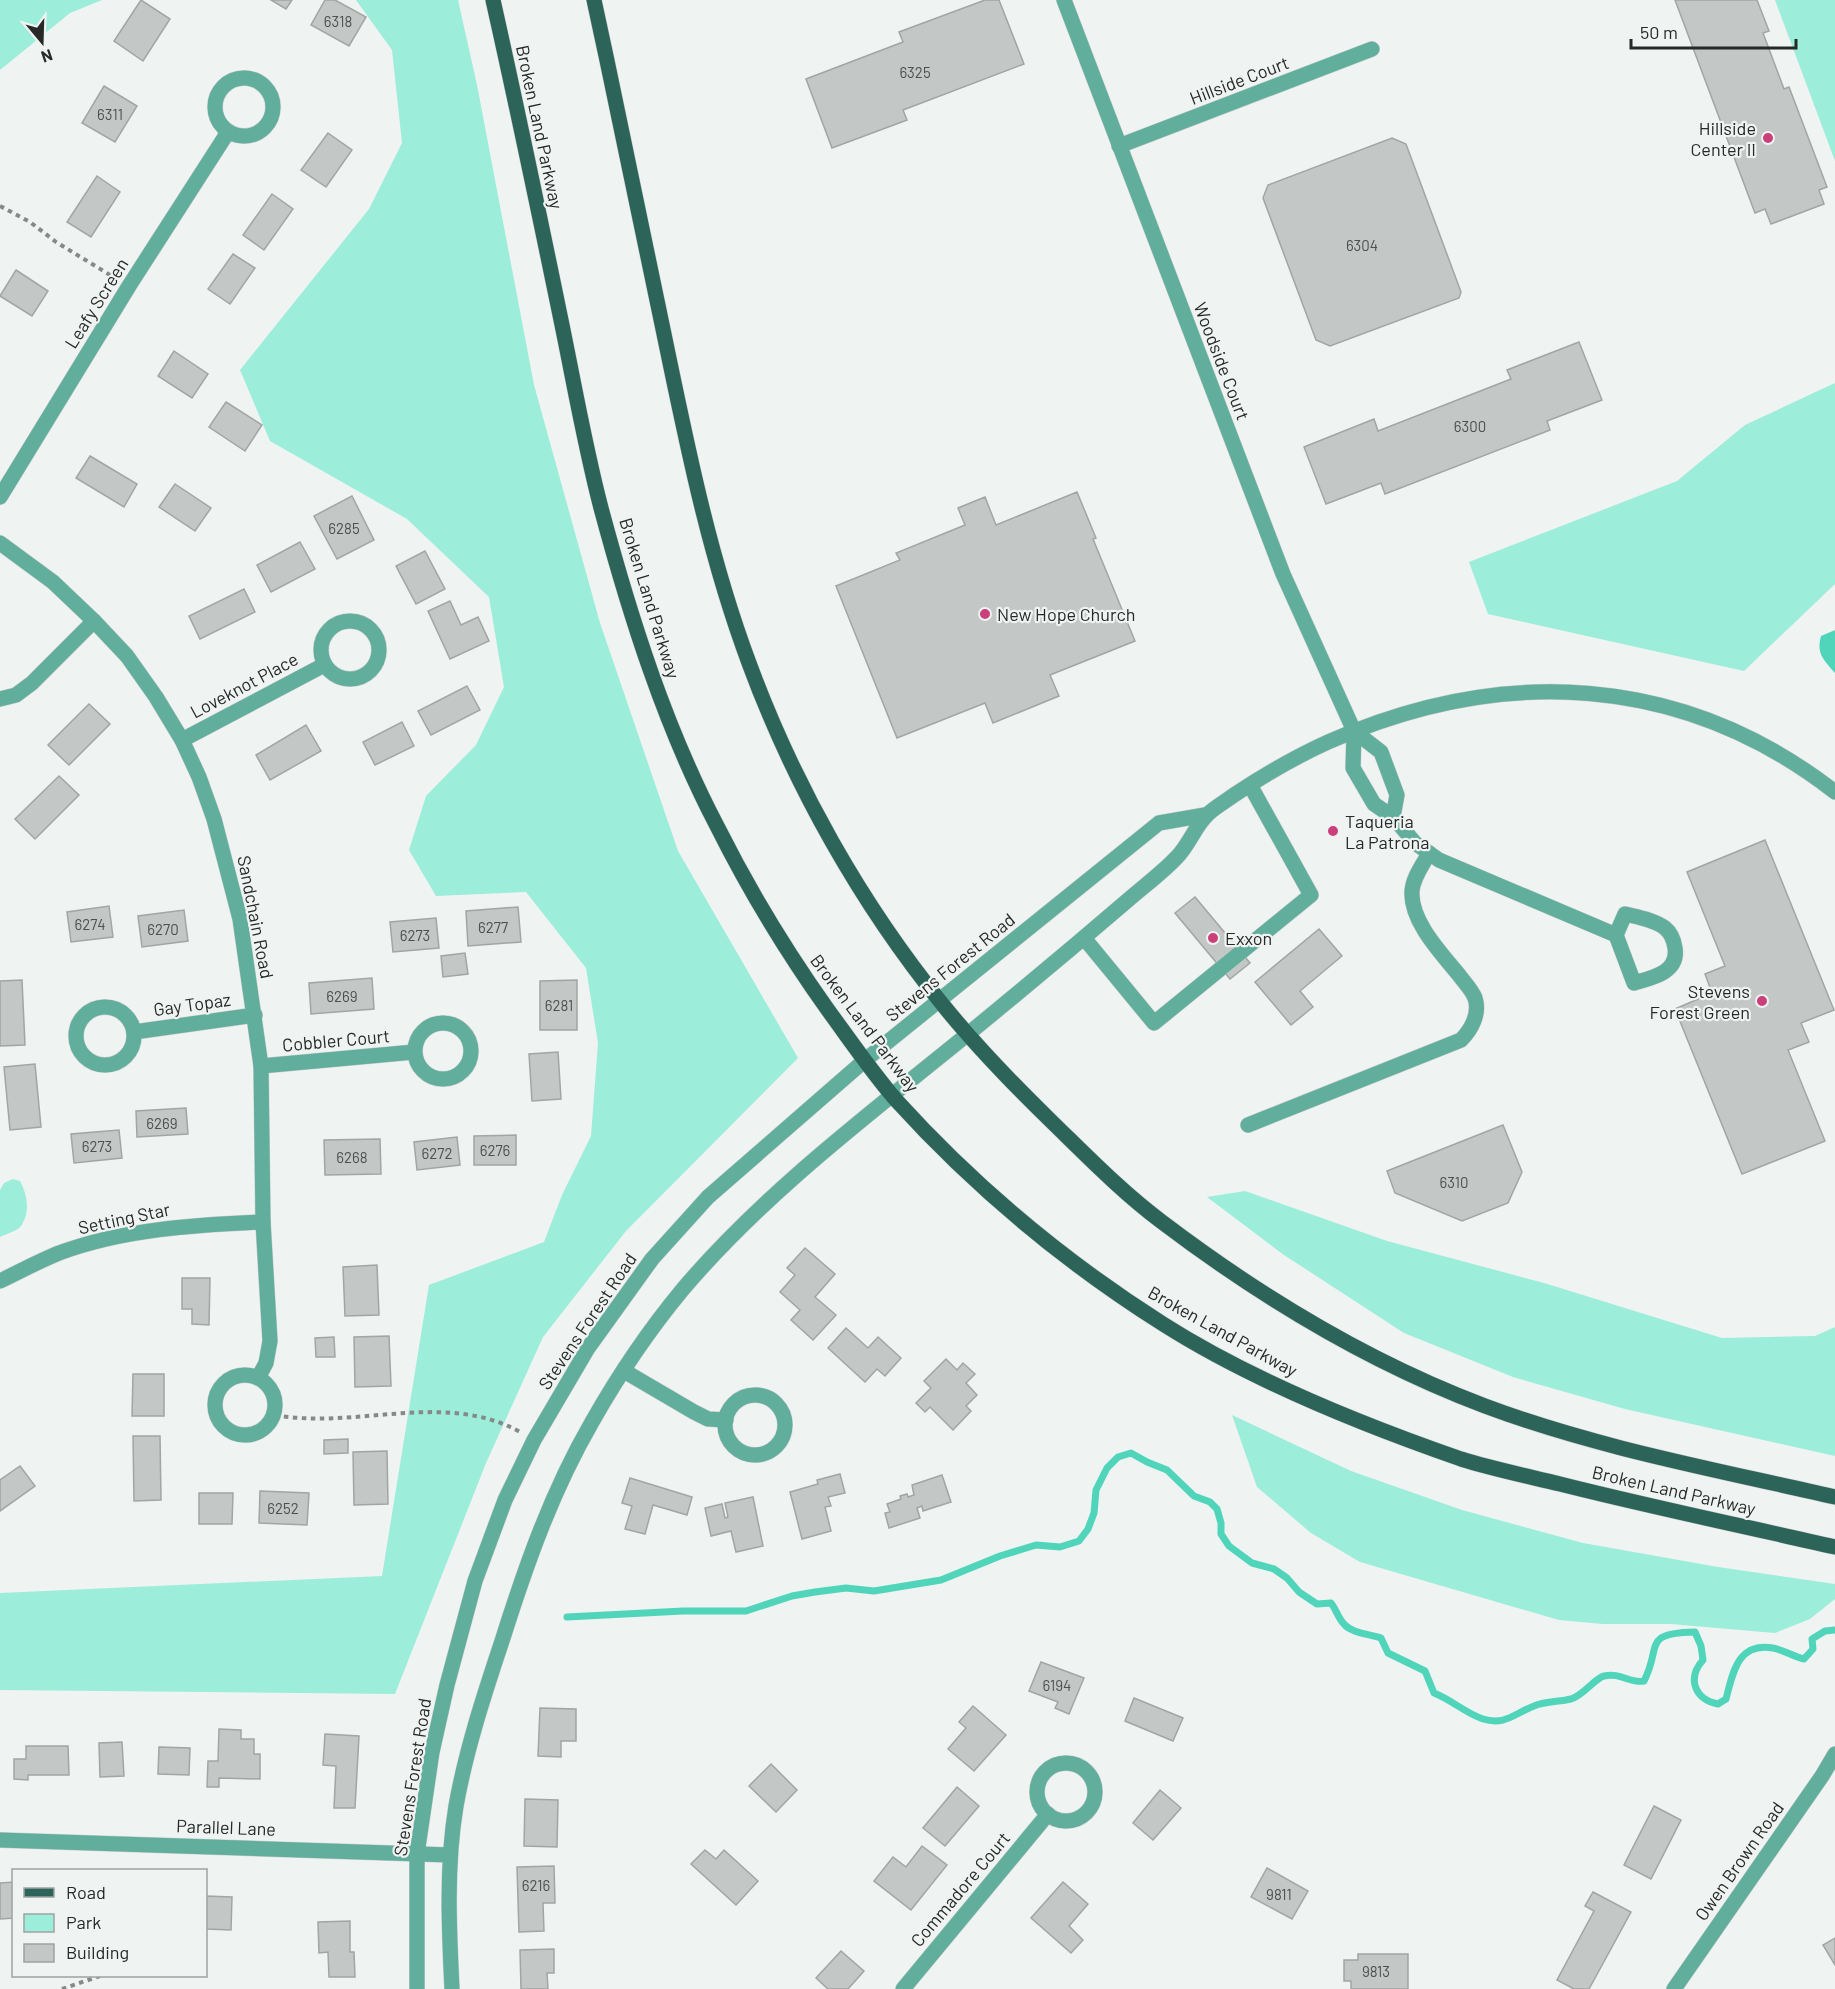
<svg xmlns="http://www.w3.org/2000/svg" width="1835" height="1989" font-family="Barlow,sans-serif">
	<rect width="100%" height="100%" fill="#eff3f2"/>
	<g fill="#9cedda">
		<polygon points="0,0 102,0 70,13 0,70"/>
		<polygon points="356,0 458,0 477,85 534,385 600,623 678,851 798,1058 626,1231 543,1337 486,1463 395,1694 0,1690 0,1593 382,1576 429,1285 544,1242 562,1195 591,1136 598,1043 586,968 526,892 436,896 409,850 426,796 476,745 504,687 489,597 407,519 270,441 240,370 369,209 402,143 392,50"/>
		<polygon points="1775,0 1835,0 1835,161"/>
		<polygon points="1835,383 1835,584 1744,671 1488,614 1469,562 1677,481 1745,425"/>
		<path d="M13,1179L20,1181C27,1195 31,1211 21,1226C17,1231 6,1234 0,1237V1190L4,1183Z"/>
		<polygon points="1245,1191 1387,1241 1544,1283 1722,1338 1815,1336 1835,1327 1835,1456 1625,1409 1513,1377 1404,1333 1284,1255 1207,1197"/>
		<polygon points="1232,1415 1351,1471 1462,1510 1583,1543 1718,1567 1835,1584 1835,1599 1810,1619 1775,1633 1671,1624 1603,1624 1559,1620 1360,1562 1311,1533 1257,1487"/>
	</g>
	<path fill="#50d5bb" d="M1835,630V673C1824,660 1816,654 1821,636Z"/>
	<g fill="none" stroke-linecap="round" stroke-linejoin="round">
		<path stroke="#50d5bb" stroke-width="7" d="M567,1617L683,1611H746L792,1596L815,1592L846,1588L874,1591L941,1580L1000,1556L1036,1545L1060,1547L1079,1541L1088,1529L1094,1513L1096,1490L1107,1468L1118,1457L1131,1453L1147,1462L1167,1470L1194,1496L1210,1502L1217,1509L1221,1523V1534L1229,1546L1252,1563L1274,1569L1287,1578L1299,1592L1317,1604L1331,1603C1336,1609 1338,1618 1344,1624C1351,1633 1370,1634 1381,1638L1388,1653L1425,1671L1434,1693C1452,1700 1465,1713 1483,1719C1505,1726 1515,1713 1534,1706C1546,1701 1559,1702 1571,1699C1584,1695 1595,1678 1604,1676C1621,1672 1630,1684 1644,1681C1662,1647 1641,1633 1695,1632L1701,1646L1703,1660C1687,1678 1694,1699 1718,1704L1726,1699C1733,1672 1738,1642 1773,1648C1784,1650 1794,1657 1804,1659L1813,1649L1812,1639L1825,1631L1835,1630"/>
	</g>
	<g fill="#c3c7c6" stroke="#a1a6a4" stroke-width="1.5">
		<polygon points="141,0 170,19 143,61 114,41"/>
		<polygon points="271,0 292,0 286,9"/>
		<polygon points="325,0 335,0 366,17 349,46 311,25"/>
		<polygon points="985,0 999,0 1024,64 903,110 907,120 832,148 806,79 903,42 899,32"/>
		<polygon points="1675,0 1757,0 1769,31 1763,33 1784,89 1789,87 1827,187 1819,190 1824,204 1771,224 1765,209 1755,213"/>
		<polygon points="104,86 137,106 115,142 82,123"/>
		<polygon points="328,133 352,150 326,187 301,170"/>
		<polygon points="1392,138 1406,144 1461,292 1459,298 1330,346 1316,340 1263,198 1268,185"/>
		<polygon points="97,176 120,192 91,237 67,222"/>
		<polygon points="272,194 293,209 264,250 243,235"/>
		<polygon points="233,254 255,268 230,304 208,289"/>
		<polygon points="16,270 48,291 32,316 0,296"/>
		<polygon points="1579,342 1602,400 1547,421 1550,430 1385,494 1381,483 1326,504 1304,447 1374,419 1378,431 1511,379 1507,370"/>
		<polygon points="174,351 208,374 192,398 158,376"/>
		<polygon points="226,402 262,425 245,451 209,427"/>
		<polygon points="90,456 137,484 124,507 76,478"/>
		<polygon points="175,484 211,508 195,531 159,507"/>
		<polygon points="1077,492 1096,538 1093,539 1135,641 1050,675 1059,696 993,723 985,703 897,738 836,586 900,560 896,553 965,525 958,508 985,497 996,525"/>
		<polygon points="352,496 374,540 337,559 314,516"/>
		<polygon points="300,542 315,569 271,592 257,565"/>
		<polygon points="425,551 445,589 416,604 396,566"/>
		<polygon points="244,589 255,612 200,639 189,616"/>
		<polygon points="450,601 461,625 478,617 489,641 450,659 428,611"/>
		<polygon points="467,686 480,710 431,735 418,711"/>
		<polygon points="89,704 110,724 69,765 48,745"/>
		<polygon points="402,722 414,746 375,765 363,742"/>
		<polygon points="306,725 321,751 270,780 256,755"/>
		<polygon points="59,776 79,795 35,839 15,819"/>
		<polygon points="1765,840 1834,1010 1801,1023 1809,1042 1788,1050 1825,1141 1742,1174 1675,1009 1712,993 1705,974 1725,966 1687,872"/>
		<polygon points="1195,897 1250,963 1230,979 1175,913"/>
		<polygon points="109,906 113,937 71,942 67,912"/>
		<polygon points="518,907 521,942 468,946 466,911"/>
		<polygon points="184,910 188,941 142,947 138,916"/>
		<polygon points="436,918 439,948 393,952 390,922"/>
		<polygon points="1319,929 1342,956 1300,991 1313,1007 1291,1025 1255,982"/>
		<polygon points="465,953 468,974 443,977 441,956"/>
		<polygon points="372,978 374,1009 311,1014 309,983"/>
		<polygon points="22,980 25,1045 0,1046 0,981"/>
		<polygon points="577,980 577,1030 540,1030 540,981"/>
		<polygon points="558,1052 561,1099 532,1101 529,1054"/>
		<polygon points="35,1064 41,1127 10,1130 4,1067"/>
		<polygon points="186,1108 188,1134 137,1137 136,1111"/>
		<polygon points="1503,1125 1522,1172 1508,1203 1462,1221 1395,1193 1387,1171"/>
		<polygon points="119,1130 122,1158 74,1163 71,1134"/>
		<polygon points="516,1135 516,1165 474,1165 474,1136"/>
		<polygon points="457,1137 460,1165 417,1170 414,1142"/>
		<polygon points="380,1139 381,1174 325,1175 324,1140"/>
		<polygon points="805,1248 835,1274 815,1297 836,1315 813,1340 791,1320 800,1310 780,1292 795,1275 787,1268"/>
		<polygon points="377,1265 379,1315 345,1316 343,1267"/>
		<polygon points="182,1278 210,1278 209,1325 192,1324 192,1309 182,1309"/>
		<polygon points="846,1328 868,1348 878,1337 901,1358 885,1376 877,1369 865,1382 828,1348"/>
		<polygon points="389,1336 391,1386 355,1387 354,1337"/>
		<polygon points="334,1337 335,1357 316,1357 315,1338"/>
		<polygon points="946,1359 957,1370 963,1363 975,1374 966,1383 977,1395 966,1406 971,1411 953,1430 930,1407 925,1412 916,1403 931,1388 924,1381"/>
		<polygon points="133,1374 164,1374 164,1416 132,1416"/>
		<polygon points="133,1436 160,1436 161,1500 134,1501"/>
		<polygon points="348,1439 348,1453 324,1454 324,1440"/>
		<polygon points="387,1451 388,1504 354,1505 353,1452"/>
		<polygon points="20,1466 35,1486 0,1511 0,1480"/>
		<polygon points="840,1474 845,1493 828,1497 831,1506 825,1507 831,1531 802,1539 790,1492 818,1484 817,1480"/>
		<polygon points="942,1475 951,1502 923,1511 922,1506 917,1508 920,1518 889,1528 885,1513 890,1512 887,1504 901,1499 900,1496 907,1494 908,1497 914,1495 912,1485"/>
		<polygon points="630,1478 692,1497 687,1515 653,1505 645,1534 625,1529 632,1506 622,1503"/>
		<polygon points="260,1491 309,1493 307,1525 259,1523"/>
		<polygon points="199,1493 233,1493 232,1524 199,1524"/>
		<polygon points="753,1497 763,1546 736,1552 731,1531 711,1536 705,1508 722,1504 725,1518 728,1517 725,1503"/>
		<polygon points="1041,1662 1084,1678 1069,1714 1055,1708 1058,1702 1029,1691"/>
		<polygon points="1134,1698 1183,1718 1173,1741 1125,1721"/>
		<polygon points="973,1706 1006,1735 974,1771 948,1749 966,1728 959,1722"/>
		<polygon points="540,1708 576,1709 576,1741 561,1741 561,1757 538,1756"/>
		<polygon points="219,1729 241,1730 241,1739 254,1739 254,1754 260,1754 260,1779 219,1778 219,1787 207,1787 208,1761 218,1761"/>
		<polygon points="325,1734 359,1736 355,1808 334,1808 336,1766 323,1765"/>
		<polygon points="122,1742 124,1776 100,1777 99,1743"/>
		<polygon points="26,1746 68,1746 69,1775 28,1775 28,1780 14,1779 14,1759 26,1759"/>
		<polygon points="159,1747 190,1748 189,1775 158,1774"/>
		<polygon points="771,1764 797,1790 776,1812 749,1786"/>
		<polygon points="957,1787 979,1806 945,1846 923,1828"/>
		<polygon points="1160,1790 1181,1808 1153,1840 1133,1823"/>
		<polygon points="525,1799 558,1800 557,1847 524,1846"/>
		<polygon points="1654,1806 1681,1820 1651,1879 1624,1865"/>
		<polygon points="922,1846 947,1865 911,1910 874,1881 893,1857 906,1867"/>
		<polygon points="705,1850 716,1859 724,1850 758,1881 736,1905 691,1864"/>
		<polygon points="554,1866 555,1903 543,1903 544,1931 519,1932 517,1867"/>
		<polygon points="1267,1868 1308,1891 1292,1919 1251,1897"/>
		<polygon points="14,1882 14,1918 0,1919 0,1883"/>
		<polygon points="1063,1882 1088,1904 1069,1926 1083,1940 1071,1953 1031,1918"/>
		<polygon points="1593,1892 1631,1912 1589,1989 1574,1989 1557,1980 1594,1911 1585,1906"/>
		<polygon points="206,1896 232,1897 231,1930 206,1929"/>
		<polygon points="350,1921 350,1952 354,1952 355,1977 329,1977 328,1952 319,1953 318,1922"/>
		<polygon points="1835,1938 1835,1965 1823,1945"/>
		<polygon points="554,1949 554,1973 547,1973 548,1989 521,1989 520,1950"/>
		<polygon points="841,1951 864,1971 848,1989 828,1989 816,1978"/>
		<polygon points="1358,1954 1408,1954 1408,1989 1351,1989 1351,1981 1344,1981 1344,1960 1358,1960"/>
	</g>
	<g fill="none" stroke-linecap="round" stroke-linejoin="round">
		<defs>
			<g id="minor">
				<path d="M1064,0L1283,574L1354,731L1353,768L1374,804L1393,817L1415,843L1439,860L1616,935L1634,983C1651,978 1679,973 1675,948C1674,941 1671,933 1665,928C1655,920 1637,917 1625,914L1616,935"/>
				<circle cx="244" cy="107" r="29"/>
				<polyline points="1119,146 1372,49"/>
				<polyline points="0,497 129,286 228,132"/>
				<polyline points="0,543 53,582 94,621 127,656 156,697 182,740 199,777 214,819 240,919 261,1066 263,1222 270,1341 266,1363 258,1378"/>
				<circle cx="350" cy="650" r="29"/>
				<polyline points="0,699 16,695 32,683 94,621"/>
				<polyline points="1354,731 1381,752 1397,795 1393,817"/>
				<polyline points="182,740 324,665"/>
				<polyline points="1084,938 1154,1023 1311,895 1250,785"/>
				<circle cx="105" cy="1036" r="29"/>
				<circle cx="443" cy="1051" r="28"/>
				<polyline points="134,1032 255,1015"/>
				<polyline points="261,1066 414,1052"/>
				<path d="M1248,1125L1461,1040C1472,1029 1480,1013 1475,998C1472,990 1464,982 1459,975C1441,953 1410,921 1412,891C1413,877 1423,865 1429,853"/>
				<path d="M0,1281C19,1272 39,1261 59,1253C124,1229 194,1225 263,1222"/>
				<polyline points="624,1371 694,1412 708,1419 726,1420"/>
				<circle cx="245" cy="1405" r="30"/>
				<circle cx="755" cy="1425" r="30"/>
				<circle cx="1066" cy="1792" r="29"/>
				<polyline points="0,1840 450,1855"/>
				<polyline points="417,1989 417,1854 432,1752 447,1685 475,1581 505,1500 534,1440 588,1348 652,1259 708,1197 864,1061 1159,823 1205,815"/>
				<path d="M452,1989C449,1929 446,1866 456,1806C466,1750 484,1695 502,1641C526,1565 552,1491 592,1422C618,1376 649,1330 683,1289C772,1184 891,1098 996,1011C1041,974 1085,937 1128,900C1144,886 1162,873 1177,857C1189,845 1195,826 1208,814C1215,807 1226,801 1234,795C1264,775 1295,757 1328,742C1502,665 1682,673 1835,792"/>
				<polyline points="903,1989 1048,1814"/>
				<polyline points="1674,1989 1822,1776 1835,1754"/>
			</g>
			<g id="major">
				<path d="M493,0C517,107 539,213 561,320C574,383 585,447 601,508C630,616 665,727 717,826C749,890 786,951 828,1010C850,1040 871,1071 896,1100C974,1186 1065,1262 1163,1324C1251,1380 1363,1425 1461,1459C1493,1469 1527,1476 1560,1484C1651,1507 1743,1526 1835,1547"/>
				<path d="M594,0C618,111 641,222 664,334C687,445 709,556 749,663C794,785 861,904 943,1005C976,1046 1014,1085 1052,1122C1087,1156 1122,1192 1162,1222C1261,1297 1368,1362 1485,1406C1597,1448 1718,1470 1835,1497"/>
			</g>
		</defs>
		<use href="#minor" stroke="#cbcfce" stroke-width="16"/>
		<use href="#major" stroke="#cbcfce" stroke-width="16"/>
		<g stroke="#868988" stroke-width="4" stroke-dasharray="4.5 4.5" stroke-linecap="butt">
			<polyline points="0,206 30,222 56,242 115,278"/>
			<path d="M275,1415C356,1430 445,1390 520,1432"/>
			<polyline points="62,1989 100,1976"/>
		</g>
		<use href="#minor" stroke="#61ae9d" stroke-width="15"/>
		<use href="#major" stroke="#2d6459" stroke-width="15"/>
	</g>
	<g fill="#c9407b" stroke="#eff3f2" stroke-width="2">
		<circle cx="1768" cy="138" r="6"/>
		<circle cx="985" cy="614" r="6"/>
		<circle cx="1333" cy="831" r="6"/>
		<circle cx="1213" cy="938" r="6"/>
		<circle cx="1762" cy="1001" r="6"/>
	</g>
	<g text-anchor="middle" dominant-baseline="central" stroke-width="4.5" stroke-linejoin="round" paint-order="stroke">
		<g font-size="15" fill="#4e5050">
			<text x="338" y="21">6318</text>
			<text x="915" y="72">6325</text>
			<text x="110" y="114">6311</text>
			<text x="1362" y="245">6304</text>
			<text x="1470" y="426">6300</text>
			<text x="344" y="528">6285</text>
			<text x="90" y="924">6274</text>
			<text x="493" y="927">6277</text>
			<text x="163" y="929">6270</text>
			<text x="415" y="935">6273</text>
			<text x="342" y="996">6269</text>
			<text x="559" y="1005">6281</text>
			<text x="162" y="1123">6269</text>
			<text x="97" y="1146">6273</text>
			<text x="495" y="1150">6276</text>
			<text x="437" y="1153">6272</text>
			<text x="352" y="1157">6268</text>
			<text x="1454" y="1182">6310</text>
			<text x="283" y="1508">6252</text>
			<text x="1057" y="1685">6194</text>
			<text x="536" y="1885">6216</text>
			<text x="1279" y="1894">9811</text>
			<text x="1376" y="1971">9813</text>
		</g>
		<g font-size="18" fill="#272929" stroke="#eff3f2">
			<text transform="translate(1239 80) rotate(-21)">Hillside Court</text>
			<text transform="translate(540 127) rotate(78)">Broken Land Parkway</text>
			<text transform="translate(96 303) rotate(-58)">Leafy Screen</text>
			<text transform="translate(1222 361) rotate(69)">Woodside Court</text>
			<text transform="translate(650 598) rotate(73)">Broken Land Parkway</text>
			<text transform="translate(244 685) rotate(-28)">Loveknot Place</text>
			<text transform="translate(256 917) rotate(79)">Sandchain Road</text>
			<text transform="translate(950 967) rotate(-39)">Stevens Forest Road</text>
			<text transform="translate(192 1004) rotate(-8)">Gay Topaz</text>
			<text transform="translate(865 1023) rotate(53)">Broken Land Parkway</text>
			<text transform="translate(336 1040) rotate(-5)">Cobbler Court</text>
			<text transform="translate(124 1218) rotate(-12)">Setting Star</text>
			<text transform="translate(587 1321) rotate(-56)">Stevens Forest Road</text>
			<text transform="translate(1223 1331) rotate(29)">Broken Land Parkway</text>
			<text transform="translate(1674 1490) rotate(13)">Broken Land Parkway</text>
			<text transform="translate(412 1777) rotate(-81)">Stevens Forest Road</text>
			<text transform="translate(226 1827) rotate(2)">Parallel Lane</text>
			<text transform="translate(1739 1861) rotate(-55)">Owen Brown Road</text>
			<text transform="translate(960 1889) rotate(-50)">Commadore Court</text>
		</g>
		<g font-size="18" fill="#272929" stroke="#eff3f2" text-anchor="start">
			<text x="1756" y="128" text-anchor="end">Hillside<tspan x="1756" dy="21">Center II</tspan></text>
			<text x="997" y="614">New Hope Church</text>
			<text x="1345" y="821">Taqueria<tspan x="1345" dy="21">La Patrona</tspan></text>
			<text x="1225" y="938">Exxon</text>
			<text x="1750" y="991" text-anchor="end">Stevens<tspan x="1750" dy="21">Forest Green</tspan></text>
		</g>
	</g>
	<rect x="12" y="1869" width="195" height="108" fill="#eff3f2" stroke="#9fa2a2" stroke-width="1.5"/>
	<rect x="24" y="1888" width="30" height="9" fill="#2d6459" stroke="#9fa2a2" stroke-width="1.5"/>
	<text x="66" y="1899" font-size="18" fill="#272929">Road</text>
	<rect x="24" y="1914" width="30" height="18" fill="#9cedda" stroke="#9fa2a2" stroke-width="1.5"/>
	<text x="66" y="1929" font-size="18" fill="#272929">Park</text>
	<rect x="24" y="1944" width="30" height="18" fill="#c3c7c6" stroke="#9fa2a2" stroke-width="1.5"/>
	<text x="66" y="1959" font-size="18" fill="#272929">Building</text>
	<g transform="translate(42 42) rotate(161)" stroke="#eff3f2" stroke-width="4.5" paint-order="stroke">
	<path d="M0-4.5L10 22L0 15L-10 22Z" fill="#272929"/>
	<text y="-9" font-size="16" font-weight="bold" text-anchor="middle" fill="#272929">N</text>
	</g>
	<path d="M1631 39v9h165v-9" fill="none" stroke="#272929" stroke-width="3"/>
	<text x="1640" y="39" font-size="18" fill="#272929" stroke="#eff3f2" stroke-width="4.5" paint-order="stroke">50 m</text>
</svg>
